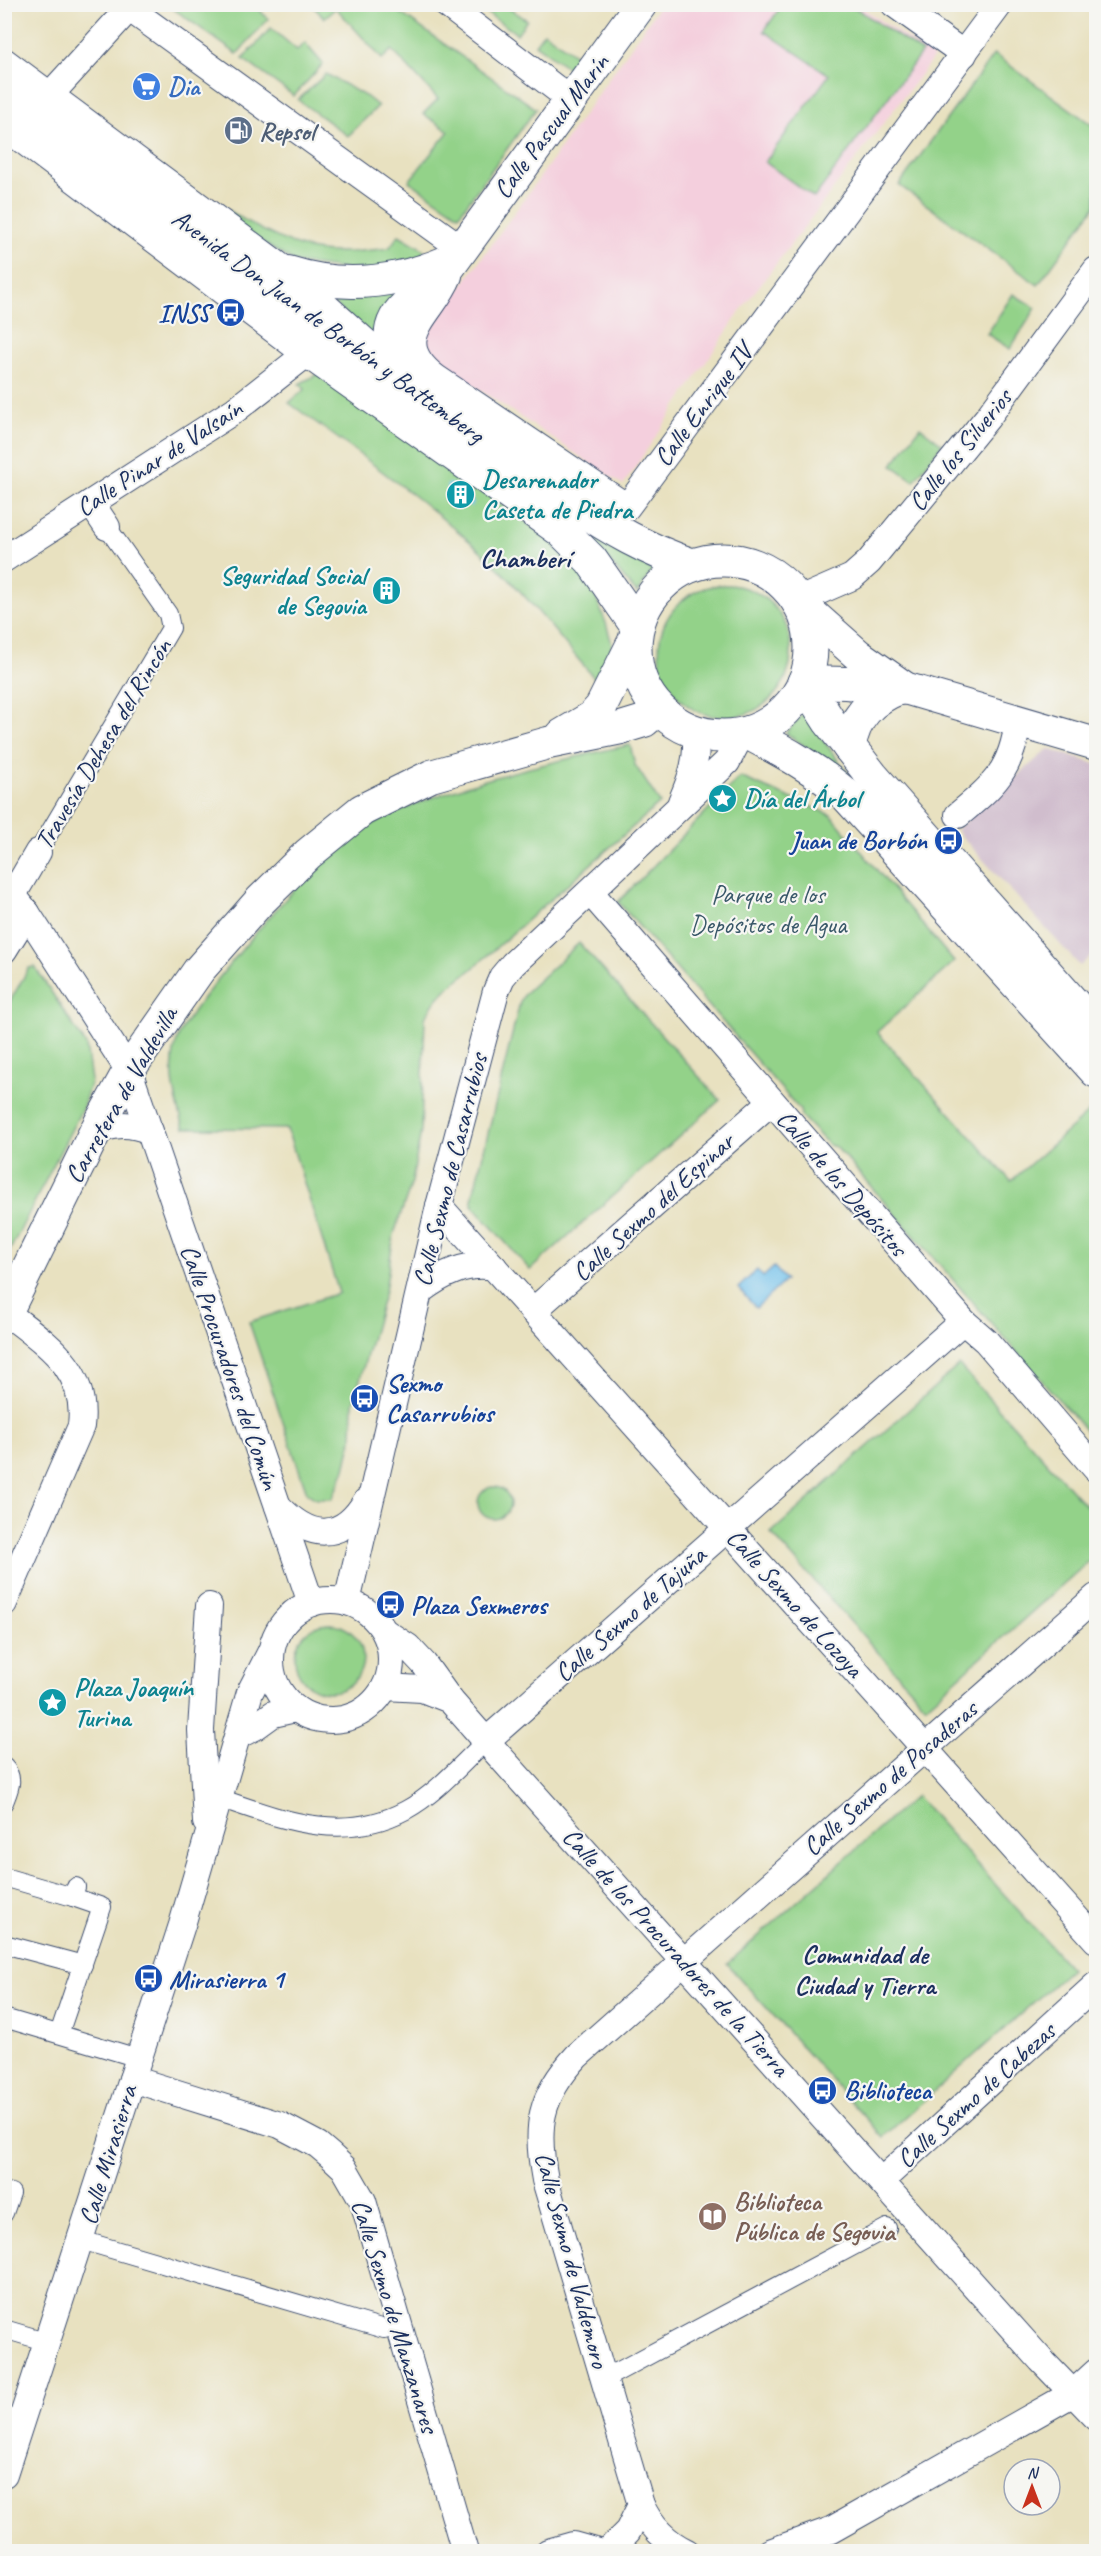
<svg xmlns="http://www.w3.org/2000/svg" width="1101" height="2556" font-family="Caveat,sans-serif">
	<rect width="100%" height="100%" fill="#f6f6f2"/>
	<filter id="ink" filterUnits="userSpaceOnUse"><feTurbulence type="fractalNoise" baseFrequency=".0167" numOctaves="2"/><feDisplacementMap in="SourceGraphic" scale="12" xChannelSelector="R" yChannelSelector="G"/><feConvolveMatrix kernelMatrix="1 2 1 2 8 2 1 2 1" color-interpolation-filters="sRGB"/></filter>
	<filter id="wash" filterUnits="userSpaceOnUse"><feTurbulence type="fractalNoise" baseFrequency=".008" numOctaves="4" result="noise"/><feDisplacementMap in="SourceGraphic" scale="24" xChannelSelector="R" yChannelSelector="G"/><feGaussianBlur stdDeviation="1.35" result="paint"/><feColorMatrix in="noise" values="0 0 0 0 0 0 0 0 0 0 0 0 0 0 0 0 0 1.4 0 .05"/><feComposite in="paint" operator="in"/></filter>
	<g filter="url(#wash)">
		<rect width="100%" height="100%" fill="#e8e1c0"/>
		<polygon fill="#f4cfdd" points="660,5 858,5 934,57 744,306 623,485 417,348 543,173"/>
		<polygon fill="#d0bdcd" points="1048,749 1096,764 1096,951 1080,966 956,830"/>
		<g fill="#93d289" stroke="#578074" stroke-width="1.5">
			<polygon points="168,5 255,5 268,19 237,54"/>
			<polygon points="312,5 389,5 536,109 459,215 409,181 449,131 423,114 438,99 392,50 382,59 336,8 324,18"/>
			<polygon points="484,5 504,5 527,20 517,34 481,9"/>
			<polygon points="782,5 851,5 922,52 814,198 765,162 829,75 764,31"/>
			<polygon points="271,28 297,50 305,43 323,64 294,96 243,59"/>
			<polygon points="544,32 577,56 568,68 535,44"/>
			<polygon points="994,54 1096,128 1096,205 1038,285 899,185"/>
			<polygon points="326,74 367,97 378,106 348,136 298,100"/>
			<path d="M228,210C253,226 280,241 309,249C332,255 365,251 389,248L399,235L423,249L425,259L370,273L294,262L233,224Z"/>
			<polygon points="316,288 403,289 383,347"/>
			<polygon points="1013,294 1036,308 1010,349 987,334"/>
			<path d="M320,373L563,549L588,578L606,623L612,644L605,672L596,680C557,635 519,585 474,545C415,494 352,448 289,403L305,389L299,384Z"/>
			<polygon points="920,427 942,444 914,481 892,465"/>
			<polygon points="585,533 653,570 637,593"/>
			<circle cx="725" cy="651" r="66"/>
			<polygon points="807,709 818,733 851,778 786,733"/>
			<path d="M630,745L635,765L660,803L471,970C451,984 436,996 425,1018L421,1131L412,1182L394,1234L385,1291L353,1404L352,1439L345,1469L332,1499H316L307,1493L249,1322L339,1293L287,1129L184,1128C175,1097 166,1066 179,1035C188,1016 203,999 215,983C252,936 292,888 336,848C350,835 378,820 395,813C470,779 549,763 630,745Z"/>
			<polygon points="740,777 831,815 954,962 877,1032 1011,1181 1089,1112 1096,1120 1096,1442 836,1147 829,1145 801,1116 800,1110 618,902"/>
			<polygon points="579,943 720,1100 530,1270 472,1205 472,1199 520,1002 525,993"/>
			<polygon points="35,967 86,1045 91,1081 83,1107 5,1260 5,1010 29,968"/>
			<polygon points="959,1365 1096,1517 1096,1555 926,1706 771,1533"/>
			<circle cx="494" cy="1503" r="16"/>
			<circle cx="329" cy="1658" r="34"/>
			<polygon points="916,1796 1071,1969 883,2137 727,1964"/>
		</g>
		<polygon fill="#71c1ec" stroke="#4678a5" stroke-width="1.5" points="774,1267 786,1280 756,1308 738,1288 757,1270 763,1277"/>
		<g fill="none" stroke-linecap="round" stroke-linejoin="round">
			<polyline stroke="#71c1ec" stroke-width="7" points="450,487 470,503"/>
		</g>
	</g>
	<g filter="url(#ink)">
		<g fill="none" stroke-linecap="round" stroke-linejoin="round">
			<defs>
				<g id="pedestrian">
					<polyline points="38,852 171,628 168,614 107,527"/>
					<path d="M4,1767C15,1778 9,1789 4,1802"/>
					<path d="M219,1798C281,1819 342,1844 406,1810C437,1793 461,1764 486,1741"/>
					<polyline points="4,1877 73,1897 76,1887"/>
					<polyline points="4,1944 83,1965"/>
					<polyline points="4,2018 138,2058"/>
					<polyline points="59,2034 102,1907 73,1897"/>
					<polyline points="4,2191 11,2193 4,2213"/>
					<polyline points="81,2240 384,2329 398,2325"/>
					<polyline points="4,2329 48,2342"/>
					<polyline points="604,2379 887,2228"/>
				</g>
				<g id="minor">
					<polyline points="123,4 461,248"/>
					<polyline points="446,4 571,100"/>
					<polyline points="894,4 964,54"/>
					<polyline points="4,61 288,272 366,342"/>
					<polyline points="50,95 133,4"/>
					<path d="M449,276C433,316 386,338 435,377L627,507L1000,4"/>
					<polyline points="91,503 107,527"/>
					<polyline points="4,559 235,410 309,352"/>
					<polyline points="797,601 852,577 869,562 988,417 1096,270"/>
					<path d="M681,802C691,779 699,757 695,733"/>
					<path d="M958,815C994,785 1012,770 1018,721"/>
					<polyline points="4,884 27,913 129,1071 311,1603"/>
					<polyline points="591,893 963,1321 986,1341 1096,1469"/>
					<polyline points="13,895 38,852"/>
					<polyline points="4,950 27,913"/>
					<path d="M95,1132C115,1123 130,1123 150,1131"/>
					<polyline points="439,1206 1096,1940"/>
					<path d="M420,1291C442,1274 466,1262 494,1267"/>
					<polyline points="533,1311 771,1102"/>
					<path d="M278,1506C309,1539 341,1543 366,1501"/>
					<circle cx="331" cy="1660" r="60"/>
					<polyline points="347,1602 439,1206 496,991 502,977 513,964 727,762 741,735"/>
					<path d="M4,1603L81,1426C88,1368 46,1344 7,1313"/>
					<polyline points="385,1632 408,1647 424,1664 450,1700 486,1741 1041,2360 1096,2417"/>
					<polyline points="385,1687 422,1689 450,1700"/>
					<polyline points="239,1735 255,1727 273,1714 295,1709"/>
					<polyline points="486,1741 963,1321"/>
					<polyline points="206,1822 201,1730 209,1606"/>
					<polyline points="132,2079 280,2125 318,2145 331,2156 344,2168 363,2201 465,2552"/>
					<polyline points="881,2181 1096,1985"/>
					<polyline points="4,2474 182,1925 250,1692 271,1651"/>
					<polyline points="548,2552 573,2545 598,2552"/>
					<polyline points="607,2552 628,2531 641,2505"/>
					<path d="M687,2552C665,2542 651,2527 641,2505L545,2180C535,2127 539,2097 577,2056L1096,1597"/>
					<polyline points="770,2552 831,2530 1072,2394 1096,2372"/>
				</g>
				<g id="tertiary">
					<path d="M288,272C344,290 398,283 451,260"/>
					<path d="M407,386C392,356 377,327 411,301C423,292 433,286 444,274L641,4"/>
					<polyline points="797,601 858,655 902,686"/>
					<polyline points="804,682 846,683 908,689 1096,744"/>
					<polyline points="562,735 592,717 601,707 635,639"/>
					<polyline points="4,1317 95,1132 131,1067 199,970 260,901 308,854 362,810 431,776 548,743 621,728 644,721 658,709"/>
				</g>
				<g id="primary">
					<path d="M4,89L273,290L571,502C612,530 645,549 692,565"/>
					<polyline points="4,122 309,352 562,531 591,560 637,626"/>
					<circle cx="723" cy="648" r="88"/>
					<polyline points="804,682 829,721 872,776 1096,1029"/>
					<path d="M748,733C783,751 816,769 846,795L1096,1071"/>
					<path d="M849,747C854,717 871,699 899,688"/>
				</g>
			</defs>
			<use href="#pedestrian" stroke="#3a4a6d" stroke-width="20"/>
			<use href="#minor" stroke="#3a4a6d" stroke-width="28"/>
			<use href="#tertiary" stroke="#3a4a6d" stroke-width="34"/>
			<use href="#primary" stroke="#3a4a6d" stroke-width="35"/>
			<use href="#pedestrian" stroke="#fff" stroke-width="18"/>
			<use href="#minor" stroke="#fff" stroke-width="26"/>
			<use href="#tertiary" stroke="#fff" stroke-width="32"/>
			<use href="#primary" stroke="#fff" stroke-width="33"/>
		</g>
	</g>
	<defs>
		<symbol id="supermarket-disc" viewBox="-11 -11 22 22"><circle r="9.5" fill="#3f7fe0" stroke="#f6f6f2"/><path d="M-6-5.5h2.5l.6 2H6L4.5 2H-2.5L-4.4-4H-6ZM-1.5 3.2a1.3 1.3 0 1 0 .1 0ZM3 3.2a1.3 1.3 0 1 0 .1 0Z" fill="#fff"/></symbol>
		<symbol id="fuel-disc" viewBox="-11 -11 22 22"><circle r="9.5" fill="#5c6f8a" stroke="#f6f6f2"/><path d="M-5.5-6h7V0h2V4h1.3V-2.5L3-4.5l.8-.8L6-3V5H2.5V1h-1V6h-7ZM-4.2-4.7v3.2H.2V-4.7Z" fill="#fff"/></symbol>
		<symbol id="bus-disc" viewBox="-11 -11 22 22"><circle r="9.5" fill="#1a4fb4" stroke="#f6f6f2"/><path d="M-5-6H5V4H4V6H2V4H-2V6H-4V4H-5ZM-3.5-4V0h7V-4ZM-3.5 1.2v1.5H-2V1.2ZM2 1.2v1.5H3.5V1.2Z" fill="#fff"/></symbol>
		<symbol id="building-disc" viewBox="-11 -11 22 22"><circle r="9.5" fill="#0f9aa8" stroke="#f6f6f2"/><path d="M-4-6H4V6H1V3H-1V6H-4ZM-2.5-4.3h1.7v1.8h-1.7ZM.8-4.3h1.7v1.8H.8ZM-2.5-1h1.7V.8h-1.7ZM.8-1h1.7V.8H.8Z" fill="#fff"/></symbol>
		<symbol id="sight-disc" viewBox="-11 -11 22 22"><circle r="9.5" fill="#0f9aa8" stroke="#f6f6f2"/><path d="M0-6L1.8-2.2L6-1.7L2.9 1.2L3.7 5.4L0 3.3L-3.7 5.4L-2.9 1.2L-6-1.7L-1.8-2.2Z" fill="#fff"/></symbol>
		<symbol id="library-disc" viewBox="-11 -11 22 22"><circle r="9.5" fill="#8d6e63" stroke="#f6f6f2"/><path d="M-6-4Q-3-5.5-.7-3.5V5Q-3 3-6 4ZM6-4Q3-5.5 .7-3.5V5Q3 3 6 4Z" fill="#fff"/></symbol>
	</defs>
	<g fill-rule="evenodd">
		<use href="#supermarket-disc" x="130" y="70" width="33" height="33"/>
		<use href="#fuel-disc" x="222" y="114" width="33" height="33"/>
		<use href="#bus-disc" x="214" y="296" width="33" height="33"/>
		<use href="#building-disc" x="444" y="478" width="33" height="33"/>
		<use href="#building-disc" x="370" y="574" width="33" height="33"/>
		<use href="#sight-disc" x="706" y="782" width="33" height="33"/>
		<use href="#bus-disc" x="932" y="824" width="33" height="33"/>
		<use href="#bus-disc" x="348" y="1382" width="33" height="33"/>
		<use href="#bus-disc" x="374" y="1588" width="33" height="33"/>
		<use href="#sight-disc" x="36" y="1686" width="33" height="33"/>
		<use href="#bus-disc" x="132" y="1962" width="33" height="33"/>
		<use href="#bus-disc" x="806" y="2074" width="33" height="33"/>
		<use href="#library-disc" x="696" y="2200" width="33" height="33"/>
	</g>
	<g text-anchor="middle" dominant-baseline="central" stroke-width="4.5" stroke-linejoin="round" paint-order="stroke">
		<g font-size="26" font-weight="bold" fill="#366cbe" stroke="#f6f6f2" text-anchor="start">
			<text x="168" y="86">Dia</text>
		</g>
		<g font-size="26" fill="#1b2f5e" stroke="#f6f6f2">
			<text transform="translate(551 126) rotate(-53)">Calle Pascual Marín</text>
			<text transform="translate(328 326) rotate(36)">Avenida Don Juan de Borbón y Battemberg</text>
			<text transform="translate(703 405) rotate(-53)">Calle Enrique IV</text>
			<text transform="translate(960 450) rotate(-51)">Calle los Silverios</text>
			<text transform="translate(159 458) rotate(-33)">Calle Pinar de Valsaín</text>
			<text transform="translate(103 744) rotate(-59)">Travesía Dehesa del Rincón</text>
			<text transform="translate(121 1095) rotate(-60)">Carretera de Valdevilla</text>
			<text transform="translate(450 1170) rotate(-76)">Calle Sexmo de Casarrubios</text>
			<text transform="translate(842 1183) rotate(49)">Calle de los Depósitos</text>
			<text transform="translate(653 1207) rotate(-42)">Calle Sexmo del Espinar</text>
			<text transform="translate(230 1367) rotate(71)">Calle Procuradores del Común</text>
			<text transform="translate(795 1603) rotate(48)">Calle Sexmo de Lozoya</text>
			<text transform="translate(630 1614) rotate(-41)">Calle Sexmo de Tajuña</text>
			<text transform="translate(890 1778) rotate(-41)">Calle Sexmo de Posaderas</text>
			<text transform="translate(676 1952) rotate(48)">Calle de los Procuradores de la Tierra</text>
			<text transform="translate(976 2095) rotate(-42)">Calle Sexmo de Cabezas</text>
			<text transform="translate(108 2155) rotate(-73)">Calle Mirasierra</text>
			<text transform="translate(572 2260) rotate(75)">Calle Sexmo de Valdemoro</text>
			<text transform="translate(395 2316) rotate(73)">Calle Sexmo de Manzanares</text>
		</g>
		<g font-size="26" font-weight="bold" fill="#4e5e75" stroke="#f6f6f2" text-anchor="start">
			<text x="259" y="131">Repsol</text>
		</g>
		<g font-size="26" font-weight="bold" fill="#164399" stroke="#f6f6f2" text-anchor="start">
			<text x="210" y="313" text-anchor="end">INSS</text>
			<text x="927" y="840" text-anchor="end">Juan de Borbón</text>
			<text x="386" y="1383">Sexmo<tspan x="386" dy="30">Casarrubios</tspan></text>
			<text x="411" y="1605">Plaza Sexmeros</text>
			<text x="169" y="1979">Mirasierra 1</text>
			<text x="844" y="2090">Biblioteca</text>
		</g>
		<g font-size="26" font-weight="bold" fill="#0d838f" stroke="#f6f6f2" text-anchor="start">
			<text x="482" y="479">Desarenador<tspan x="482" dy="30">Caseta de Piedra</tspan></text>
			<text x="366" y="575" text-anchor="end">Seguridad Social<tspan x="366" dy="30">de Segovia</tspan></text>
			<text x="744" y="798">Día del Árbol</text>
			<text x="74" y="1687">Plaza Joaquín<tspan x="74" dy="30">Turina</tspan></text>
		</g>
		<g font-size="26" fill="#395869" stroke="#f6f6f2">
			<text x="768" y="894">Parque de los<tspan x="768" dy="30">Depósitos de Agua</tspan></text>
		</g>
		<g font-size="26" font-weight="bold" fill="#785e54" stroke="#f6f6f2" text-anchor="start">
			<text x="734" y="2201">Biblioteca<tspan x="734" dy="30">Pública de Segovia</tspan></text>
		</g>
		<g font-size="27" font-weight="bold" fill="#1b2f5e" stroke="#f6f6f2">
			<text x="525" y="558">Chamberí</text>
			<text x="865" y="1954">Comunidad de<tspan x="865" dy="31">Ciudad y Tierra</tspan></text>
		</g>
	</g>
	<rect width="1101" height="2556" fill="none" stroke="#f6f6f2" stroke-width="24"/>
	<g transform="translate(1032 2487)"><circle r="28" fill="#f6f6f2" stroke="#9ea6b7" stroke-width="1.5"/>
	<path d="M0-4.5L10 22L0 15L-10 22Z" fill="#c8321e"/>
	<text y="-9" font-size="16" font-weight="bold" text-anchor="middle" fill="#1b2f5e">N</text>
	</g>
</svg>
